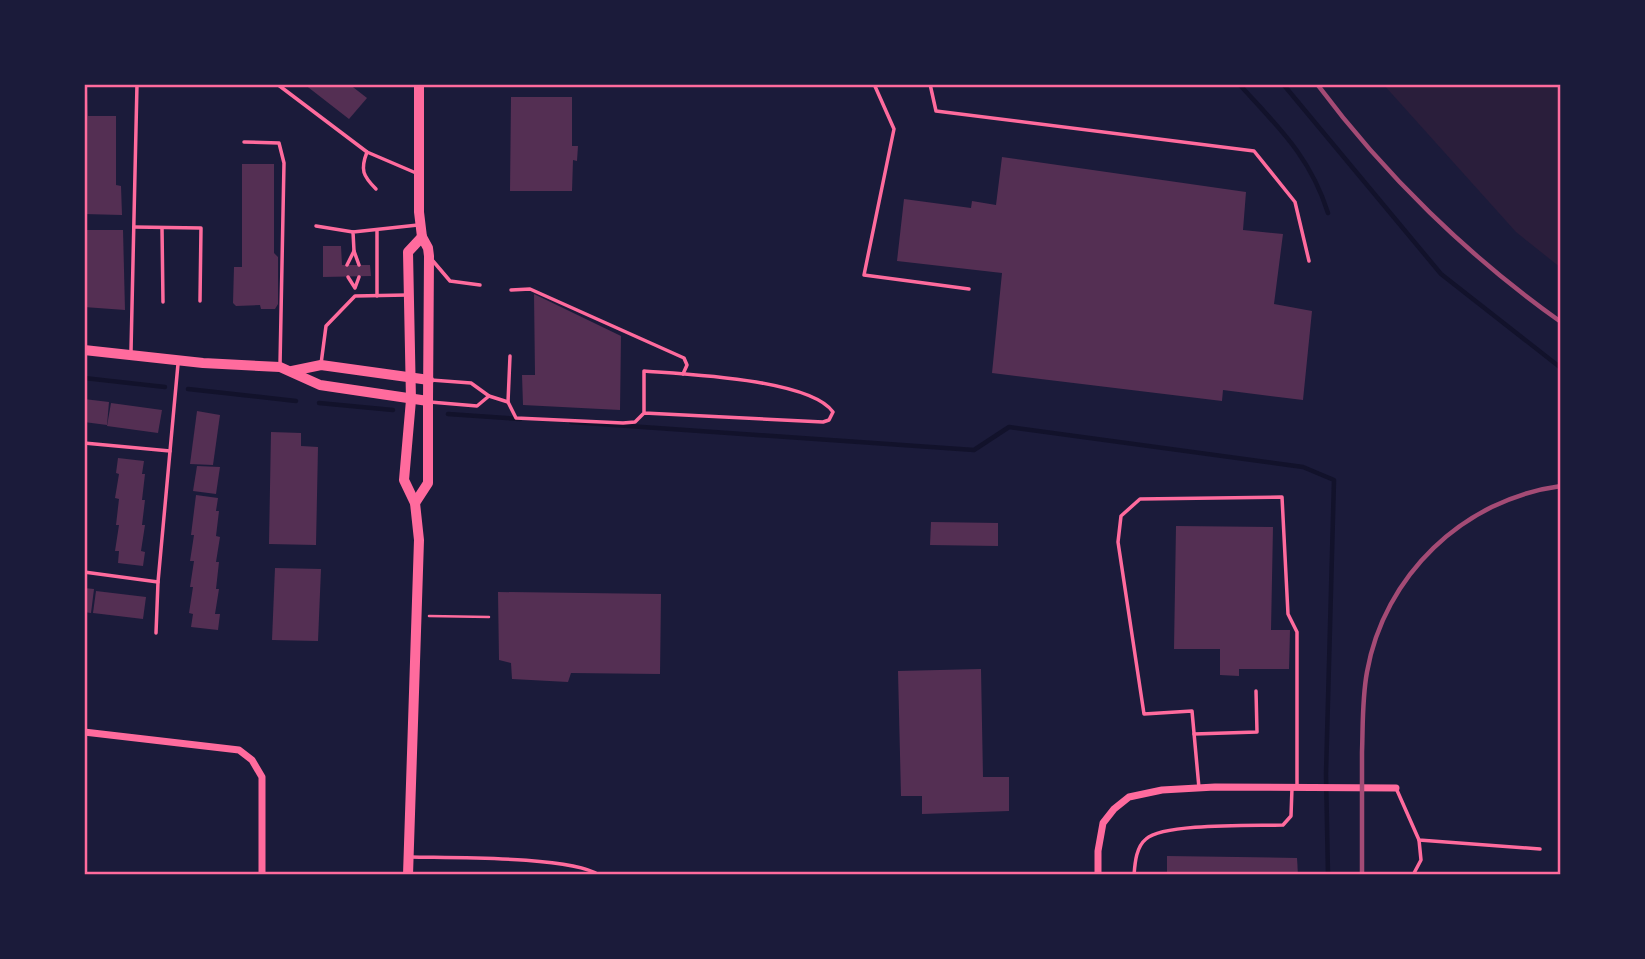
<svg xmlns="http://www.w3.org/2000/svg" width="1645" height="959" font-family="Poppins,sans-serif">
	<rect width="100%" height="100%" fill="#1b1b3a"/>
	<polygon fill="#2a1e3b" points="1383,84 1561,84 1561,268 1516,232"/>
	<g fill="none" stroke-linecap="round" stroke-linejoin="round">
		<g stroke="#12122b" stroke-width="4.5">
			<path d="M1239,84C1278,127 1310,156 1328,213"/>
			<polyline points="1283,84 1441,274 1561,368"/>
			<polyline points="84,378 165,387"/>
			<polyline points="188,389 296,401"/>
			<polyline points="319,403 393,410"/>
			<polyline points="448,414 520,419"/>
			<polyline points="571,422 974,450 1009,427 1303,467 1334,480 1326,774 1328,875"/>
		</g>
	</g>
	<g fill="#542f53">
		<polygon points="84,84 87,84 88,116 116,116 116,185 121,186 122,215 84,214"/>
		<polygon points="304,84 349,84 367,98 349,119"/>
		<polygon points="511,97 572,97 572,146 578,146 577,161 573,160 572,191 510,191"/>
		<polygon points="1002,157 1246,192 1243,230 1283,234 1274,304 1312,311 1303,400 1223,390 1222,401 992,373 1002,273 897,261 904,199 971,208 972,201 996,205"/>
		<polygon points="242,164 274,164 274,253 278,257 278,304 275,309 261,309 260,305 236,306 233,303 234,267 242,267"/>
		<polygon points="84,230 123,230 125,310 84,307"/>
		<polygon points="323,246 341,246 342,265 370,265 371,276 323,277"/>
		<polygon points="534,294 621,336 620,410 523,405 522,375 535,375"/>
		<polygon points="84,399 109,402 107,425 84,422"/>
		<polygon points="111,403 162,410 158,433 107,426"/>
		<polygon points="197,411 220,415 213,465 190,464"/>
		<polygon points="271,432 301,433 301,446 318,447 316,545 269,544"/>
		<polygon points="118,458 144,461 142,474 145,474 142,500 145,500 142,525 145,525 141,551 145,552 143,566 118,563 119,551 115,551 119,525 116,525 119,499 115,498 119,474 116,473"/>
		<polygon points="197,466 220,467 216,494 193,491"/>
		<polygon points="196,495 218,498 216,511 219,511 216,536 220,537 216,562 219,562 216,589 219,589 215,614 220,614 218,630 191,627 193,614 189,613 193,587 190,587 194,561 190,561 194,535 191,535"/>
		<polygon points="931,522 998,523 998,546 930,545"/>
		<polygon points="1176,526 1273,527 1271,630 1290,630 1289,669 1239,669 1239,676 1220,675 1220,649 1174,649"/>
		<polygon points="275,568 321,569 318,641 272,640"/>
		<polygon points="84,588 94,589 91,613 84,612"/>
		<polygon points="96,591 146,597 143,619 93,613"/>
		<polygon points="498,592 661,594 660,674 571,673 568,682 512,679 511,663 499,660"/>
		<polygon points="981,669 983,777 1009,777 1009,811 922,814 922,796 901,796 898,671"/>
		<polygon points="1167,856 1297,858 1298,875 1167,875"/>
	</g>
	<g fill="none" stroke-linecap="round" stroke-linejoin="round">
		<polyline stroke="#ff6b9d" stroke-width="2.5" points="429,616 489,617"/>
		<g stroke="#ff6b9d" stroke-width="3.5">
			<polyline points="277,84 367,152 416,173"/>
			<polyline points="874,84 894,129 864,275 969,289"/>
			<polyline points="930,84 936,111 1254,151 1295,202 1309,261"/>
			<polyline points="244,142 279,143 284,163 280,365"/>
			<path d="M367,152C360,170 363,176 376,189"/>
			<polyline points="316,226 353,232"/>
			<polyline points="134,227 201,228 200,301"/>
			<polyline points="162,228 163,302"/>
			<polyline points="354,251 359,265"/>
			<polyline points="433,261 450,281 480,285"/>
			<polyline points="347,265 354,251 353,232 418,225"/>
			<polyline points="348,277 355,288 359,277"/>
			<polyline points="511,290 530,289 684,358 687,365 683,374"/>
			<polyline points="377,296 377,230"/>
			<polyline points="131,351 137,84"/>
			<path d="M510,356L508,402L516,418L623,423L635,422L644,413L823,422L829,420L833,412C810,379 684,374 644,371V413"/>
			<polyline points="321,364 326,326 355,296 407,295"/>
			<polyline points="431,380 471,383 489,396 508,402"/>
			<polyline points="430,402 477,406 489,396"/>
			<polyline points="84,443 170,451"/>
			<polyline points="84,572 158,582"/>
			<polyline points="156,633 158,582 178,364"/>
			<polyline points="1194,734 1257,732 1256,691"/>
			<polyline points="1199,788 1192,711 1144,714 1118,542 1121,516 1140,499 1282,497 1288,614 1297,632 1297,787"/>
			<polyline points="1396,788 1419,840 1540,849"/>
			<path d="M411,857C451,858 570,856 599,875"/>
			<path d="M1134,875C1135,863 1136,847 1146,839C1164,823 1255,826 1283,825L1291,816L1292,788"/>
			<polyline points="1413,875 1421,860 1419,840"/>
		</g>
		<g stroke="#ff6b9d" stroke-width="7">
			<polyline points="84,732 239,750 252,760 262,777 262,875"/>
			<polyline points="1098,875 1098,851 1103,823 1114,809 1129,797 1162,790 1215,787 1396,788"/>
		</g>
		<g stroke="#ff6b9d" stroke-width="10">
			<polyline points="415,503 428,483 428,401"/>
			<polyline points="408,875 419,540 415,503 404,480 411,400"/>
		</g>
		<g stroke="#ff6b9d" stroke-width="10">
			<polyline points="84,350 203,363 280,367 320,385 428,401 429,256 428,248 422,237 419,212 419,84"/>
			<polyline points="292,371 321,365 429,380"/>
			<polyline points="411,400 408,252 422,237"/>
		</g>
		<g stroke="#a44b75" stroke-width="4.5">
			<path d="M1317,84C1384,174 1469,257 1561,322"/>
			<path d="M1362,875C1362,834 1362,793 1362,752C1363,726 1362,699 1367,672C1384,576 1463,499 1561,486"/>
		</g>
	</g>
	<rect width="1645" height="959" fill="none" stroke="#1b1b3a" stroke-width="172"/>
	<rect x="86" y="86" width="1473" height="787" fill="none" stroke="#ff6b9d" stroke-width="2.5"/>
</svg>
